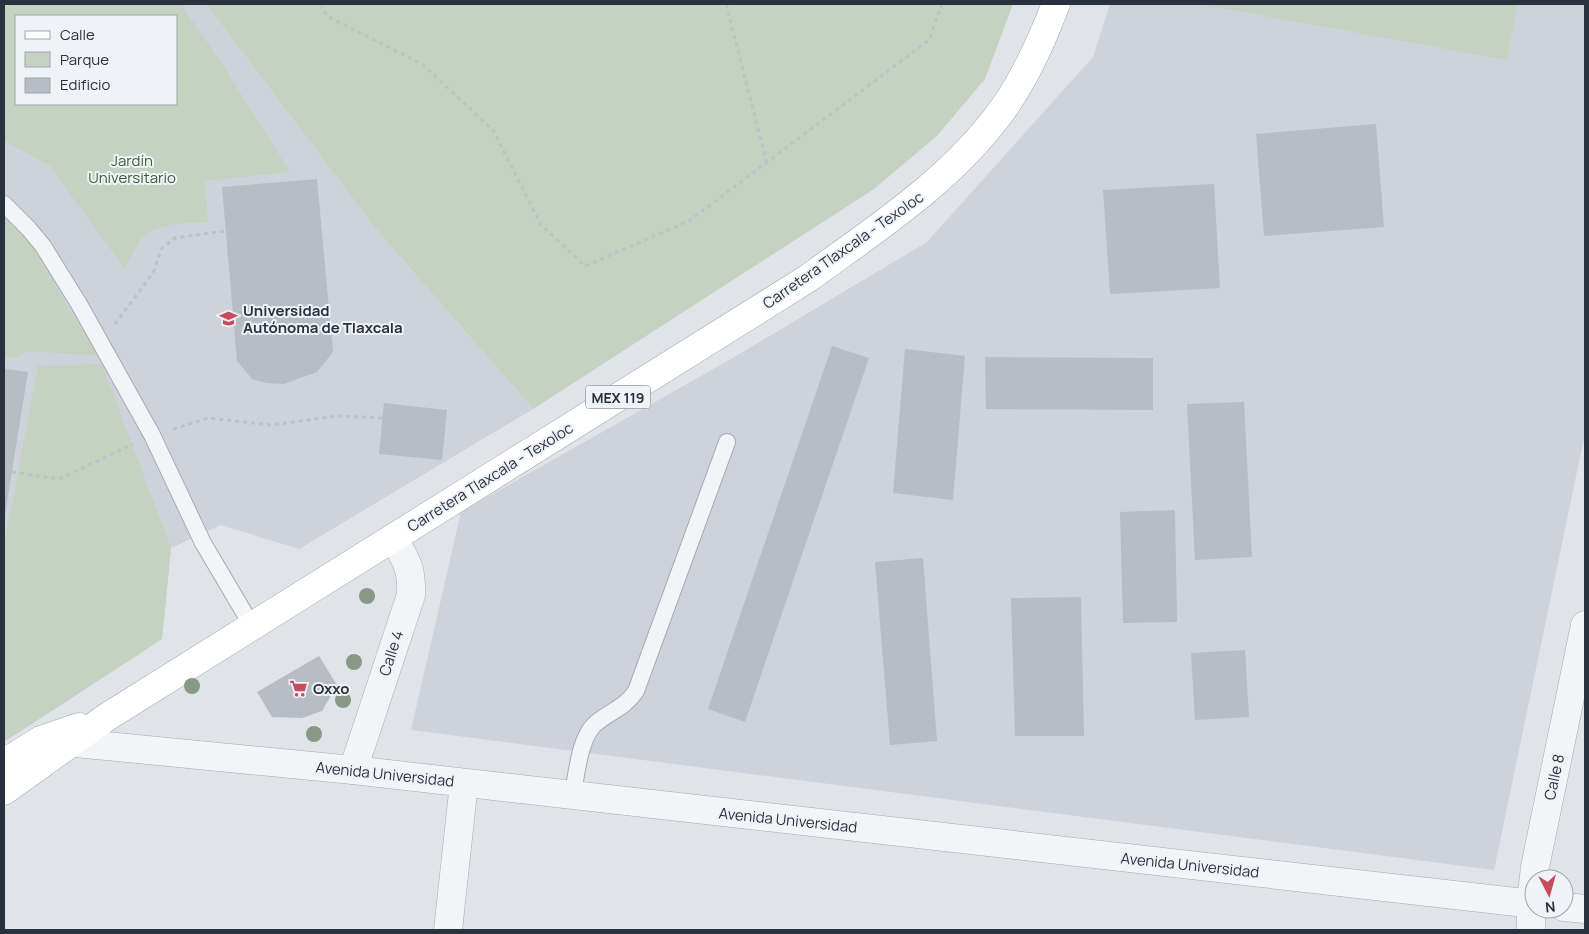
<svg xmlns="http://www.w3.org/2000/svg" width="1589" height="934" font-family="Manrope,sans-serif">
	<rect width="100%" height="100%" fill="#e0e3e8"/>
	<g fill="#ced2da" fill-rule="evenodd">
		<path d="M4,4H206L375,228L533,409L299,549L221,525L171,548L162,639L4,742ZM16,16H176V104H16Z"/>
		<polygon points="1110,4 1585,4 1585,433 1494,870 411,730 461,512 731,359 927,242 1093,57"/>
	</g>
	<g fill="#c5d2c1" fill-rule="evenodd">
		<path d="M4,4H181L228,73L290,172L205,181L208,222C185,224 156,221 140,241C134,249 130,260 125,269L49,165L4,141ZM16,16H176V104H16Z"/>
		<polygon points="206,4 1013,4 985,79 937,136 874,189 533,409 375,228"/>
		<polygon points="1199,4 1517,4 1507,60"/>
		<polygon points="4,218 11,221 27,234 71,313 101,356 28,351 17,357 4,358"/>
		<polygon points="102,364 171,548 162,639 4,742 4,546 38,366"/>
	</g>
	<g fill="#b7bcc5">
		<polygon points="1376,124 1384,227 1264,236 1256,134"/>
		<polygon points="317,179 333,352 317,372 284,384 266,383 252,379 237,361 222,187"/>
		<polygon points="1214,184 1220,288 1110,294 1103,190"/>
		<polygon points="832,346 869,358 745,722 708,709"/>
		<polygon points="905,349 965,356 953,500 893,493"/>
		<polygon points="985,357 1153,358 1153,410 986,409"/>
		<polygon points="5,369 28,372 5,514 4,376"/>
		<polygon points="1244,402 1252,557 1195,560 1187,404"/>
		<polygon points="384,403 447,410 442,460 379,454"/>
		<polygon points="1175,510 1177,622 1123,623 1120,512"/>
		<polygon points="923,558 937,741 890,745 875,562"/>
		<polygon points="1081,597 1084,736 1015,736 1011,598"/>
		<polygon points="1245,650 1249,717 1195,720 1191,653"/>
		<polygon points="319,656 337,685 322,711 302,718 272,717 257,692"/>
	</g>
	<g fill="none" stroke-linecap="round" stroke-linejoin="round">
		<defs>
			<g id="service">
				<polyline points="4,204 29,229 43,246 79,304 152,435 203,543 252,626"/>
				<path d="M572,796C577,775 579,740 594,725C609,711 623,710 636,691L727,442"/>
			</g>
			<g id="minor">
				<path d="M353,770L411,595C412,568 407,561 393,538"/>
				<polyline points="448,930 464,783"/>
				<polyline points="1531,930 1531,903 1535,867 1585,625"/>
			</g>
			<g id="tertiary">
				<polyline points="55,741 353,770 1534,904"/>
				<polyline points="1564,907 1585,909"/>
			</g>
			<g id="primary">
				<polyline points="4,763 41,740 79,727"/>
				<path d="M4,791L107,717L807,279C877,228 952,180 1003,109C1026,77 1042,40 1056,4"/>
			</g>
		</defs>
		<use href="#service" stroke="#a5aab2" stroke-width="18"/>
		<use href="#minor" stroke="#a5aab2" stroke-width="29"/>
		<use href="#tertiary" stroke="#a5aab2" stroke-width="29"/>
		<use href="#primary" stroke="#9fa7b3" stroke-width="29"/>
		<g stroke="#bec1c7" stroke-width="3" stroke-dasharray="4 4" stroke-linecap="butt">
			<polyline points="321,4 327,16 422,64 493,130 541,225 585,266 689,221 929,40 942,4"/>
			<polyline points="726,4 767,164"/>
			<polyline points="115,324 153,273 162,248 175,238 225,231"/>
			<polyline points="173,429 208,418 271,425 337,416 383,418"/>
			<polyline points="12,472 59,479 133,444"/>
		</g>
		<use href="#service" stroke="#f2f4f7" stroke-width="16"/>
		<use href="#minor" stroke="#f2f4f7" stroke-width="28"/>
		<use href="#tertiary" stroke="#f2f4f7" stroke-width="28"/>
		<use href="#primary" stroke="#fff" stroke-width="28"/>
	</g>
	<g fill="#879887">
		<circle cx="367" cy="596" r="8"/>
		<circle cx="354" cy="662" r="8"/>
		<circle cx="192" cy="686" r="8"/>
		<circle cx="343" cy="700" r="8"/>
		<circle cx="314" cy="734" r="8"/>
	</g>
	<defs>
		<symbol id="university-bare" viewBox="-9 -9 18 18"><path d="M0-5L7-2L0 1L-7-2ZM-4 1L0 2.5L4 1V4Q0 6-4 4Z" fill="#c84a5d" stroke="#eff2f6" stroke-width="2.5" paint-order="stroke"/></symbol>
		<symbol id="supermarket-bare" viewBox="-9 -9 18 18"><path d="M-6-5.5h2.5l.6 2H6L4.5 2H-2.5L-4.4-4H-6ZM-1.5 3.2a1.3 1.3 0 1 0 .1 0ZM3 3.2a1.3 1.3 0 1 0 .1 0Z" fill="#c84a5d" stroke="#eff2f6" stroke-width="2.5" paint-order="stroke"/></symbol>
	</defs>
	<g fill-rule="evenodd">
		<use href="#university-bare" x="216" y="306" width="25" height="25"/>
		<use href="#supermarket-bare" x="286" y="676" width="25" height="25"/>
	</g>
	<g text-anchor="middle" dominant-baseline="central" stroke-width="4" stroke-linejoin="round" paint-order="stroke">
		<rect fill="#eff2f6" stroke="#646b76" stroke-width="1" x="585.5" y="385.5" width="65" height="23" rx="4"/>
		<g font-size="14" font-weight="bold" fill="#29313f">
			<text x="618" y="397">MEX 119</text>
		</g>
		<g font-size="15" fill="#3e5a37" stroke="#eff2f6">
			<text x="132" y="160">Jardín<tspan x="132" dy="17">Universitario</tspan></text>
		</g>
		<g font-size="15" fill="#29313f" stroke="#eff2f6">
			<text transform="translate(843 250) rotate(-35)">Carretera Tlaxcala - Texoloc</text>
			<text transform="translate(490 477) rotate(-32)">Carretera Tlaxcala - Texoloc</text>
			<text transform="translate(391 653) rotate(-72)">Calle 4</text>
			<text transform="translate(385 774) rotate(6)">Avenida Universidad</text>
			<text transform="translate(1554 777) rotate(-78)">Calle 8</text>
			<text transform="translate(788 820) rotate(6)">Avenida Universidad</text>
			<text transform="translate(1190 865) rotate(6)">Avenida Universidad</text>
		</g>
		<g font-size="15" font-weight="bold" fill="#29313f" stroke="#eff2f6" text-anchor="start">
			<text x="243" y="310">Universidad<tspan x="243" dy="17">Autónoma de Tlaxcala</tspan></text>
			<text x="313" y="688">Oxxo</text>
		</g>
	</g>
	<rect width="1589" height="934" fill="none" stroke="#29313f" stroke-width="10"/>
	<rect x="15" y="15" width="162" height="90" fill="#eff2f6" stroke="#a0a5ad"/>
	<rect x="25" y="31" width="25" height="8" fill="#ffffff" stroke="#a0a5ad"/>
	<text x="60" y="40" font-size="15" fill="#29313f">Calle</text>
	<rect x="25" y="52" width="25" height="15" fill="#c5d2c1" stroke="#a0a5ad"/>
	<text x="60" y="65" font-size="15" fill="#29313f">Parque</text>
	<rect x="25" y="78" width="25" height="15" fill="#b7bcc5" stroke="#a0a5ad"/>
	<text x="60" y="90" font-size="15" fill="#29313f">Edificio</text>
	<g transform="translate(1549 894) rotate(174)"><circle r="24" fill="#eff2f6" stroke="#a0a5ad"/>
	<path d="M0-4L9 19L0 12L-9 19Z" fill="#c84a5d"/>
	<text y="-8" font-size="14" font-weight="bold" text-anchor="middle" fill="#29313f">N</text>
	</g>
</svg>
